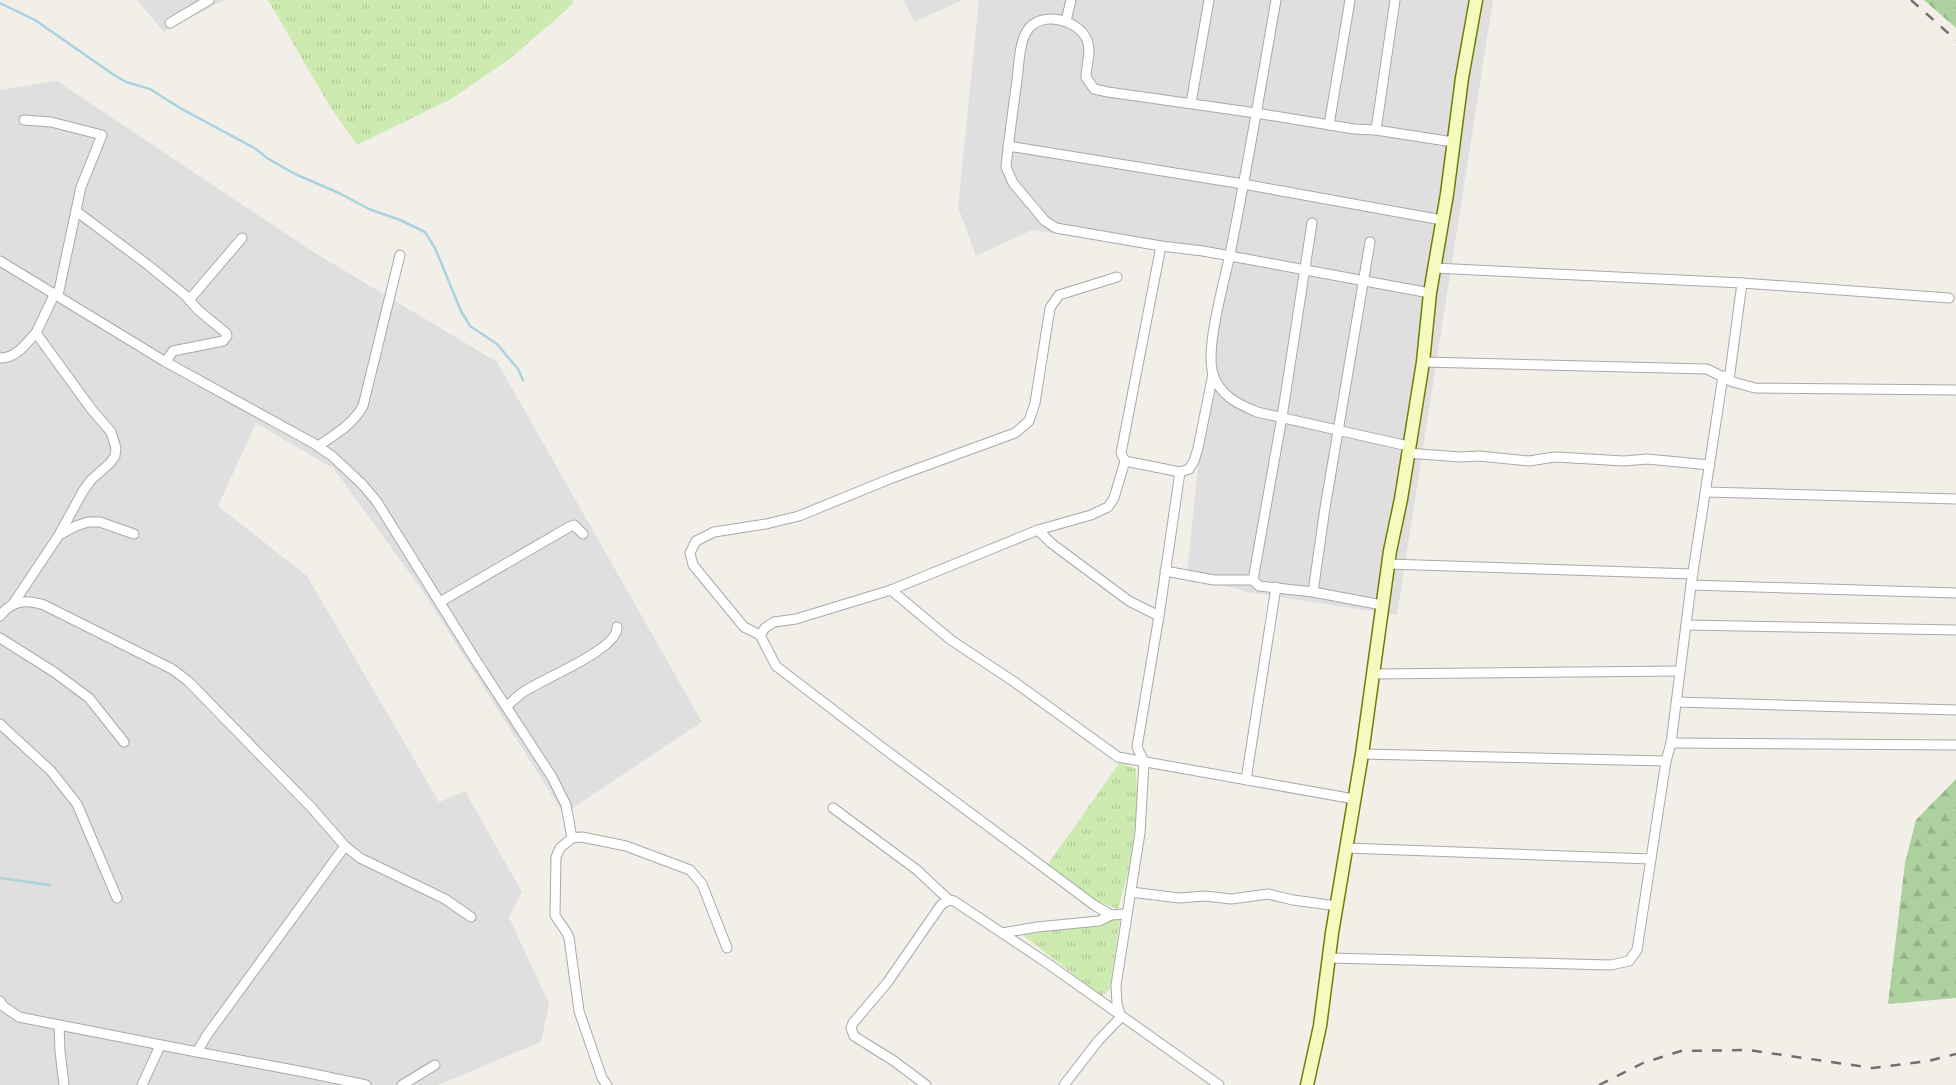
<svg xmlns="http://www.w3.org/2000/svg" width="1956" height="1085" font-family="'DejaVu Sans',sans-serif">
	<defs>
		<pattern id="grass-tufts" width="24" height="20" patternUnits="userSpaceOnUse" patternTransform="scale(1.25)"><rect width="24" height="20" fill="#cdebb0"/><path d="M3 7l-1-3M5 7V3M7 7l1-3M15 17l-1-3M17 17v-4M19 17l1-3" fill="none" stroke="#b0c997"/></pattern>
		<pattern id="forest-firs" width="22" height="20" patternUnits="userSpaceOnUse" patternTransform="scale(1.25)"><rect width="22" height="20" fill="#add19e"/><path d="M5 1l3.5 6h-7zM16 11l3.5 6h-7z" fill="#95b388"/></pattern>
	</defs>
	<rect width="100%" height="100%" fill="#f2efe9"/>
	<g fill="#e0dfdf">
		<polygon points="137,0 224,0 164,32"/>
		<polygon points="904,0 963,0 914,22"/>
		<polygon points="979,0 1493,0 1397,615 1247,592 1187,575 1208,368 1225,260 1032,230 976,256 958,207"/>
		<polygon points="57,81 315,253 497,362 702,722 564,814 422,590 334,469 256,423 218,506 307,576 439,802 465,791 522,892 509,917 549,1004 541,1042 438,1085 0,1085 0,90"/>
	</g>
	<g fill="url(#grass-tufts)">
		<polygon points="268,0 573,0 572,5 511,58 451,99 357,145 329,105"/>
		<polygon points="1120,762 1136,769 1138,808 1129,869 1118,909 1099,902 1048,864"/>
		<polygon points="1120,919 1110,989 1102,996 1020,933"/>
	</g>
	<g fill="url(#forest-firs)">
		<polygon points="1924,0 1956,0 1956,28"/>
		<polygon points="1956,779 1956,998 1888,1004 1905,863 1916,820"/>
	</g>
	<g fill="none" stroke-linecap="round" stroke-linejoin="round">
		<g stroke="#aad3df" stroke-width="2.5">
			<polyline points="0,3 35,20 114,75 126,82 150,89 180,108 256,149 267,158 295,174 339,193 369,209 400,220 425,232 435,248 461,311 470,326 497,344 518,369 523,380"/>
			<polyline points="0,878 50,885"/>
		</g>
		<defs>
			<g id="street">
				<path d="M1276,0C1261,85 1247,170 1230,254C1224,283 1205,348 1213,374C1220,396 1238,404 1257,412L1408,446"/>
				<polyline points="1066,21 1071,0"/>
				<polyline points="170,23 209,0"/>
				<polyline points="1191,103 1209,0"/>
				<polyline points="24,120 51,122 102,135 81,187 58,295"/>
				<polyline points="1329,125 1350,0"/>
				<polyline points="1376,130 1395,0"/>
				<polyline points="1008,146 1243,184 1442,220"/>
				<polyline points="76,211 148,265 186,296 198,310 226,333 227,336 223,341 173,351 166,361"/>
				<polyline points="1312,223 1282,417 1253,580 1259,586 1313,592 1382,605"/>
				<polyline points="1161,246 1121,453 1125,461 1180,472 1189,469 1194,461 1198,448 1213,374"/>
				<polyline points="0,261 164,361 313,443 332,456 363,485 377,502 475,659 552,777 566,805 572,838"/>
				<polyline points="1434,268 1742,283 1949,298"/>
				<polyline points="55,293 36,333 92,410 111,432 116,448 115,456 110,463 91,480 83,491 59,535"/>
				<path d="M1430,293L1203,251L1161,246L1056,228L1045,221L1013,183L1006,167C1009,138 1013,109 1017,80C1019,65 1019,44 1027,31C1040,10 1078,19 1087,40C1092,52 1086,65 1086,77L1094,89L1108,92L1256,113L1354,129L1376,130L1453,142"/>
				<polyline points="189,300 242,238"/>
				<path d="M0,358C17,358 25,344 36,333"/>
				<polyline points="1423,362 1707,369 1733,382 1755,388 1956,390"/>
				<polyline points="1729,380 1742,283"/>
				<path d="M318,446C336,434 352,425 363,406L400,255"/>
				<polyline points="1407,453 1460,457 1479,456 1529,461 1555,457 1624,461 1647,459 1710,465"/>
				<polyline points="1125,461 1114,498 1108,507 1091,515 1038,530 891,590 796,619 774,622 765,628 760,635 776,666 883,748 1094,905 1111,915 1126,914"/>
				<polyline points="1706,492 1956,499"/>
				<polyline points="1038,530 1051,543 1129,601 1159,616"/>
				<polyline points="1388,564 1693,574"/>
				<polyline points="1165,571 1214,580 1253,580"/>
				<polyline points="1691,585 1956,593"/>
				<polyline points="891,590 951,640 1013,681 1118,757 1354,799"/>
				<polyline points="1313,592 1325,508 1370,242"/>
				<polyline points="440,602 569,527 574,525 583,534"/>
				<polyline points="13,604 59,535 76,526 88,522 100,522 134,534"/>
				<path d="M0,616C12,600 26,599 44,605L172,669L188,681L266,761L311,807L345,846L360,858L445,899L471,917"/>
				<polyline points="1686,625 1956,630"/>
				<polyline points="760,635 744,627 693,565 690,553 696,541 714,532 766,524 799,516 892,478 1015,433 1029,421 1035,403 1050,308 1059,295 1117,277"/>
				<polyline points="0,638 54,672 89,698 124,742"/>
				<polyline points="1373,674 1679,671"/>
				<polyline points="1677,702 1956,710"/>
				<path d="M507,706C513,701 518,695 525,691C542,679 619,649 617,627"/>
				<polyline points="0,724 51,771 77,804 117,898"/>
				<polyline points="1671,743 1956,745"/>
				<polyline points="1362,754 1666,761"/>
				<polyline points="1246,780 1276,587"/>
				<polyline points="833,808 917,870 949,900"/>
				<polyline points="1346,848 1651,859"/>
				<polyline points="1131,892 1179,898 1205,896 1231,899 1268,894 1293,900 1337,906"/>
				<polyline points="1002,933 1037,927 1099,921 1111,915"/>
				<polyline points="1329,958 1611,965 1629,961 1637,950 1666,761 1671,743 1691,585 1723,376"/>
				<polyline points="0,1001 3,1006 19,1017 197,1052 207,1035 345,846"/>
				<polyline points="59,1025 60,1051 64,1085"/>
				<polyline points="197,1052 304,1072 366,1085"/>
				<polyline points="142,1085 160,1046"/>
				<polyline points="402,1085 435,1065"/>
				<path d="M607,1085L602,1078L579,1011L569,938C566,929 559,923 555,915L556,857L560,848L572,838L582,837L626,846L690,870L702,884L727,948"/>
				<polyline points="926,1085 894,1061 854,1036 851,1028 853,1023 887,983 941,905 949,900 954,901 1047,963 1219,1085"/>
				<polyline points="1064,1085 1098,1041 1121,1017 1117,1004 1116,985 1140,833 1144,762 1137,747 1159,616 1180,472"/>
			</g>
			<polyline id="secondary" points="1307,1085 1320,1026 1332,933 1362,754 1390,551 1401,499 1423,362 1430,293 1447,194 1462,78 1476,0"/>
		</defs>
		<use href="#street" stroke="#a9a9a9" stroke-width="11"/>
		<use href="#secondary" stroke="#707d05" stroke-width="15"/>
		<use href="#street" stroke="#fff" stroke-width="9"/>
		<use href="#secondary" stroke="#f7fabf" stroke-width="12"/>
		<g stroke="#707070" stroke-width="2.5" stroke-dasharray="10 10" stroke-linecap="butt">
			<polyline points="1911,0 1956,40"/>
			<polyline points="1599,1085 1643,1063 1681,1051 1748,1050 1873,1068 1928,1061 1956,1054"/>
		</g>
	</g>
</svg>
